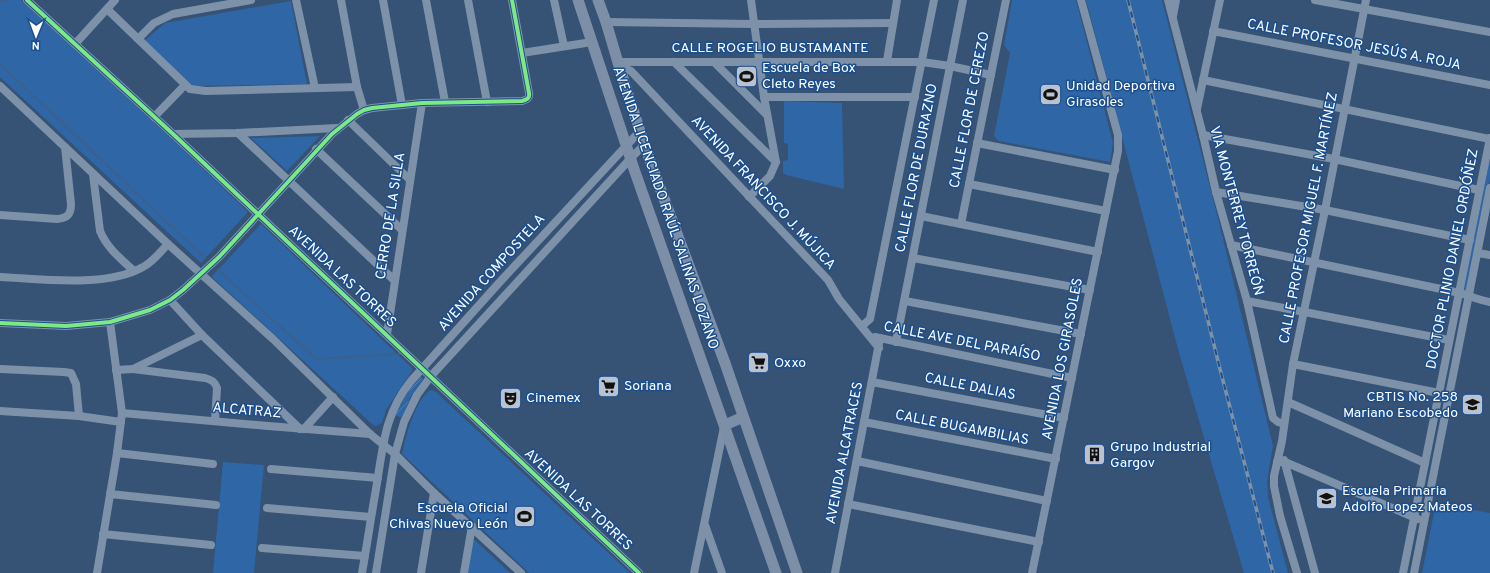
<svg xmlns="http://www.w3.org/2000/svg" width="1490" height="573" font-family="Overpass,sans-serif">
	<defs>
		<pattern id="garden-furrows" width="10" height="10" patternUnits="userSpaceOnUse"><rect width="10" height="10" fill="#2f66a5"/><path d="M-1 1l2-2M0 10L10 0M9 11l2-2" fill="none" stroke="#4e7db2"/></pattern>
	</defs>
	<rect width="100%" height="100%" fill="#365274"/>
	<g fill="#2f66a5">
		<polygon points="0,0 21,0 175,142 248,212 201,263 0,77"/>
		<polygon points="1012,0 1076,0 1113,143 1110,162 999,141 994,136 1010,53 1004,45"/>
		<polygon points="1086,0 1162,0 1220,226 1273,446 1267,481 1268,497 1288,573 1244,573 1179,353"/>
		<polygon points="291,1 307,84 193,86 144,41 165,23"/>
		<polygon points="784,101 842,103 844,189 786,175 783,173 783,161 788,160 788,144 784,143"/>
		<polygon points="320,136 287,171 251,138"/>
		<polygon points="1490,159 1490,179 1467,291 1463,291"/>
		<polygon points="261,224 412,368 412,371 386,410 382,423 376,426 372,424 212,277 214,274"/>
		<path d="M431,390L436,392L630,573H529L402,454C405,438 416,397 431,390Z"/>
		<polygon points="223,462 264,465 254,573 213,573"/>
		<polygon points="1436,503 1490,513 1490,573 1422,573"/>
		<polygon points="475,540 510,573 468,573 472,542"/>
	</g>
	<polygon fill="url(#garden-furrows)" points="420,376 423,379 410,398 402,418 395,415 406,395"/>
	<g fill="none" stroke-linecap="round" stroke-linejoin="round">
		<g stroke="#3b618d" stroke-width="2">
			<polyline points="0,1 7,0"/>
			<polyline points="0,64 205,258"/>
			<polyline points="218,270 316,359 399,354"/>
		</g>
		<g stroke="#7d92a8" stroke-width="8">
			<polyline points="27,0 173,134 639,573"/>
			<polyline points="296,0 315,88"/>
			<polyline points="341,0 357,87 364,110"/>
			<polyline points="383,0 402,105"/>
			<polyline points="426,0 445,102"/>
			<polyline points="468,0 487,102"/>
			<polyline points="554,0 564,46"/>
			<polyline points="1168,0 1203,135 1216,192 1247,301 1273,418 1278,422 1284,424"/>
			<polyline points="1315,0 1490,32"/>
			<polyline points="107,9 190,89 206,91 357,87"/>
			<polyline points="1173,16 1176,0"/>
			<polyline points="606,22 754,24 893,23"/>
			<polyline points="1213,31 1490,85"/>
			<polyline points="138,39 154,23 173,14 251,0"/>
			<polyline points="75,44 115,0"/>
			<polyline points="522,53 592,42"/>
			<polyline points="887,61 897,0"/>
			<polyline points="617,62 922,62 950,66 991,75"/>
			<polyline points="674,62 776,162"/>
			<polyline points="714,62 767,115"/>
			<polyline points="619,66 631,71 828,280 839,299 879,348"/>
			<polyline points="1203,80 1490,139"/>
			<polyline points="0,86 168,244 273,339 370,434 395,454 434,493 521,573"/>
			<polyline points="764,97 915,97"/>
			<polyline points="1197,109 1220,0"/>
			<polyline points="154,117 185,85"/>
			<polyline points="348,120 410,180"/>
			<polyline points="238,133 394,280"/>
			<polyline points="173,134 238,133 337,128"/>
			<polyline points="1203,135 1334,159 1479,190"/>
			<polyline points="977,143 1115,170"/>
			<polyline points="316,149 402,230"/>
			<path d="M93,174L100,231C107,248 121,259 134,271"/>
			<polyline points="969,184 1106,211"/>
			<polyline points="1216,192 1325,210 1470,240"/>
			<polyline points="749,197 770,176 776,162 764,97 751,0"/>
			<path d="M0,215L57,219C68,218 71,214 71,204L65,147"/>
			<polyline points="921,216 1098,252"/>
			<polyline points="961,224 1006,0"/>
			<path d="M1231,245L1460,293C1470,296 1479,300 1490,302"/>
			<polyline points="1478,253 1490,255"/>
			<polyline points="913,258 1090,290"/>
			<path d="M0,277C41,279 106,288 143,267C153,262 160,252 168,244"/>
			<polyline points="170,300 202,335 300,429"/>
			<polyline points="905,301 1081,334"/>
			<polyline points="1247,301 1449,340"/>
			<path d="M0,323L66,326L110,322L150,310L170,300L183,290L219,257L332,134L357,114L364,110L372,108L422,103L522,101C527,100 530,98 529,93L512,0"/>
			<polyline points="862,326 870,319 934,0"/>
			<polyline points="387,334 422,103"/>
			<polyline points="875,337 1072,378"/>
			<polyline points="896,342 963,0"/>
			<polyline points="1293,364 1439,393"/>
			<polyline points="0,369 64,372 71,373 76,384 79,416"/>
			<path d="M133,369L205,378C212,380 215,382 217,388L215,421"/>
			<polyline points="116,370 133,369 202,335"/>
			<polyline points="872,382 1064,418"/>
			<polyline points="1288,402 1425,463"/>
			<polyline points="0,411 79,416 121,422"/>
			<polyline points="122,413 268,426 370,434"/>
			<polyline points="864,422 1056,459"/>
			<polyline points="304,429 333,397"/>
			<polyline points="117,453 213,464"/>
			<polyline points="1284,460 1315,573"/>
			<polyline points="857,461 1047,501"/>
			<polyline points="1277,462 1285,462 1418,519"/>
			<polyline points="271,469 378,478"/>
			<polyline points="110,494 216,505"/>
			<polyline points="848,504 1039,542"/>
			<polyline points="267,508 371,517"/>
			<polyline points="705,525 722,573"/>
			<polyline points="103,534 211,545"/>
			<polyline points="262,548 365,556"/>
			<polyline points="97,573 117,453 122,413 110,322"/>
			<path d="M362,573C367,545 371,517 376,489C383,448 384,414 411,381L498,284L640,131"/>
			<polyline points="376,573 395,454 404,422 417,395 431,376 631,158 645,144"/>
			<polyline points="421,573 434,493"/>
			<polyline points="464,573 472,526"/>
			<polyline points="694,573 724,427"/>
			<polyline points="835,573 880,338"/>
			<polyline points="1032,573 1118,151 1118,135 1081,0"/>
			<polyline points="1297,573 1280,516 1274,486 1274,476 1282,441 1293,364 1325,210 1366,0"/>
			<polyline points="1403,573 1490,138"/>
			<polyline points="1414,573 1490,188"/>
		</g>
		<g stroke="#7d8ea7" stroke-width="11">
			<polyline points="578,0 634,169 776,573"/>
			<polyline points="598,0 606,22 619,66 646,150 725,363 797,573"/>
			<polyline points="725,425 743,417"/>
		</g>
		<defs>
			<polyline id="rail" points="1128,0 1220,369 1273,573"/>
		</defs>
		<use href="#rail" stroke="#7e92a7" stroke-width="3.5"/>
		<use href="#rail" stroke="#1b4f8f" stroke-width="2" stroke-dasharray="6" stroke-linecap="butt"/>
		<defs>
			<g id="cycleway">
				<polyline points="27,0 173,134 639,573"/>
				<path d="M0,323L66,326L110,322L150,310L170,300L183,290L219,257L332,134L357,114L364,110L372,108L422,103L522,101C527,100 530,98 529,93L512,0"/>
			</g>
		</defs>
		<use href="#cycleway" stroke="#1b4f8f" stroke-width="6"/>
		<use href="#cycleway" stroke="#7ce984" stroke-width="4"/>
	</g>
	<defs>
		<symbol id="stadium-square" viewBox="-11 -11 22 22"><rect x="-9" y="-9" width="18" height="18" rx="4" fill="#b9c2ce" stroke="#1b4f8f"/><path d="M0-5a6.5 5 0 1 0 0 10a6.5 5 0 1 0 0-10ZM-3.5-1.8h7v3.6h-7Z" fill="#111"/></symbol>
		<symbol id="supermarket-square" viewBox="-11 -11 22 22"><rect x="-9" y="-9" width="18" height="18" rx="4" fill="#b9c2ce" stroke="#1b4f8f"/><path d="M-6-5.5h2.5l.6 2H6L4.5 2H-2.5L-4.4-4H-6ZM-1.5 3.2a1.3 1.3 0 1 0 .1 0ZM3 3.2a1.3 1.3 0 1 0 .1 0Z" fill="#111"/></symbol>
		<symbol id="theatre-square" viewBox="-11 -11 22 22"><rect x="-9" y="-9" width="18" height="18" rx="4" fill="#b9c2ce" stroke="#1b4f8f"/><path d="M-5-5.5Q0-4 5-5.5V0Q5 5 0 6Q-5 5-5 0ZM-3.3-2.5H-1v1.5H-3.3ZM1-2.5H3.3v1.5H1ZM-2.8 1Q0 5.5 2.8 1Z" fill="#111"/></symbol>
		<symbol id="university-square" viewBox="-11 -11 22 22"><rect x="-9" y="-9" width="18" height="18" rx="4" fill="#b9c2ce" stroke="#1b4f8f"/><path d="M0-5L7-2L0 1L-7-2ZM-4 1L0 2.5L4 1V4Q0 6-4 4Z" fill="#111"/></symbol>
		<symbol id="building-square" viewBox="-11 -11 22 22"><rect x="-9" y="-9" width="18" height="18" rx="4" fill="#b9c2ce" stroke="#1b4f8f"/><path d="M-4-6H4V6H1V3H-1V6H-4ZM-2.5-4.3h1.7v1.8h-1.7ZM.8-4.3h1.7v1.8H.8ZM-2.5-1h1.7V.8h-1.7ZM.8-1h1.7V.8H.8Z" fill="#111"/></symbol>
		<symbol id="school-square" viewBox="-11 -11 22 22"><rect x="-9" y="-9" width="18" height="18" rx="4" fill="#b9c2ce" stroke="#1b4f8f"/><path d="M0-5L7-2L0 1L-7-2ZM-4 1L0 2.5L4 1V4Q0 6-4 4Z" fill="#111"/></symbol>
	</defs>
	<g fill-rule="evenodd">
		<use href="#stadium-square" x="734" y="64" width="25" height="25"/>
		<use href="#stadium-square" x="1038" y="82" width="25" height="25"/>
		<use href="#supermarket-square" x="746" y="350" width="25" height="25"/>
		<use href="#supermarket-square" x="596" y="374" width="25" height="25"/>
		<use href="#theatre-square" x="498" y="386" width="25" height="25"/>
		<use href="#university-square" x="1460" y="392" width="25" height="25"/>
		<use href="#building-square" x="1082" y="442" width="25" height="25"/>
		<use href="#school-square" x="1314" y="486" width="25" height="25"/>
		<use href="#stadium-square" x="512" y="504" width="25" height="25"/>
	</g>
	<g text-anchor="middle" dominant-baseline="central" stroke-width="3" stroke-linejoin="round" paint-order="stroke">
		<g font-size="14" fill="#fff" stroke="#1b4f8f">
			<text transform="translate(1354 45) rotate(11)">CALLE PROFESOR JESÚS A. ROJA</text>
			<text x="770" y="48">CALLE ROGELIO BUSTAMANTE</text>
			<text transform="translate(970 110) rotate(-79)">CALLE FLOR DE CEREZO</text>
			<text transform="translate(917 168) rotate(-79)">CALLE FLOR DE DURAZNO</text>
			<text transform="translate(763 193) rotate(47)">AVENIDA FRANCISCO J. MÚJICA</text>
			<text transform="translate(665 208) rotate(71)">AVENIDA LICENCIADO RAÚL SALINAS LOZANO</text>
			<text transform="translate(1236 211) rotate(75)">VIA MONTERREY TORREÓN</text>
			<text transform="translate(391 216) rotate(-81)">CERRO DE LA SILLA</text>
			<text transform="translate(1309 218) rotate(-79)">CALLE PROFESOR MIGUEL F. MARTÍNEZ</text>
			<text transform="translate(1453 259) rotate(-79)">DOCTOR PLINIO DANIEL ORDÓÑEZ</text>
			<text transform="translate(492 273) rotate(-48)">AVENIDA COMPOSTELA</text>
			<text transform="translate(342 277) rotate(43)">AVENIDA LAS TORRES</text>
			<text transform="translate(962 342) rotate(11)">CALLE AVE DEL PARAÍSO</text>
			<text transform="translate(1063 359) rotate(-79)">AVENIDA LOS GIRASOLES</text>
			<text transform="translate(970 387) rotate(11)">CALLE DALIAS</text>
			<text transform="translate(247 411) rotate(5)">ALCATRAZ</text>
			<text transform="translate(962 428) rotate(11)">CALLE BUGAMBILIAS</text>
			<text transform="translate(845 453) rotate(-79)">AVENIDA ALCATRACES</text>
			<text transform="translate(578 500) rotate(43)">AVENIDA LAS TORRES</text>
		</g>
		<g font-size="14" fill="#fff" stroke="#1b4f8f" text-anchor="start">
			<text x="762" y="68">Escuela de Box<tspan x="762" dy="16">Cleto Reyes</tspan></text>
			<text x="1066" y="86">Unidad Deportiva<tspan x="1066" dy="16">Girasoles</tspan></text>
			<text x="774" y="363">Oxxo</text>
			<text x="624" y="386">Soriana</text>
			<text x="1458" y="397" text-anchor="end">CBTIS No. 258<tspan x="1458" dy="16">Mariano Escobedo</tspan></text>
			<text x="526" y="398">Cinemex</text>
			<text x="1110" y="447">Grupo Industrial<tspan x="1110" dy="16">Gargov</tspan></text>
			<text x="1342" y="491">Escuela Primaria<tspan x="1342" dy="16">Adolfo Lopez Mateos</tspan></text>
			<text x="508" y="508" text-anchor="end">Escuela Oficial<tspan x="508" dy="16">Chivas Nuevo León</tspan></text>
		</g>
	</g>
	<g transform="translate(36 36) rotate(181)" stroke="#1b4f8f" stroke-width="3" paint-order="stroke">
	<path d="M0-3L7 15L0 10L-7 15Z" fill="#ffffff"/>
	<text y="-6" font-size="11" font-weight="bold" text-anchor="middle" fill="#ffffff">N</text>
	</g>
</svg>
